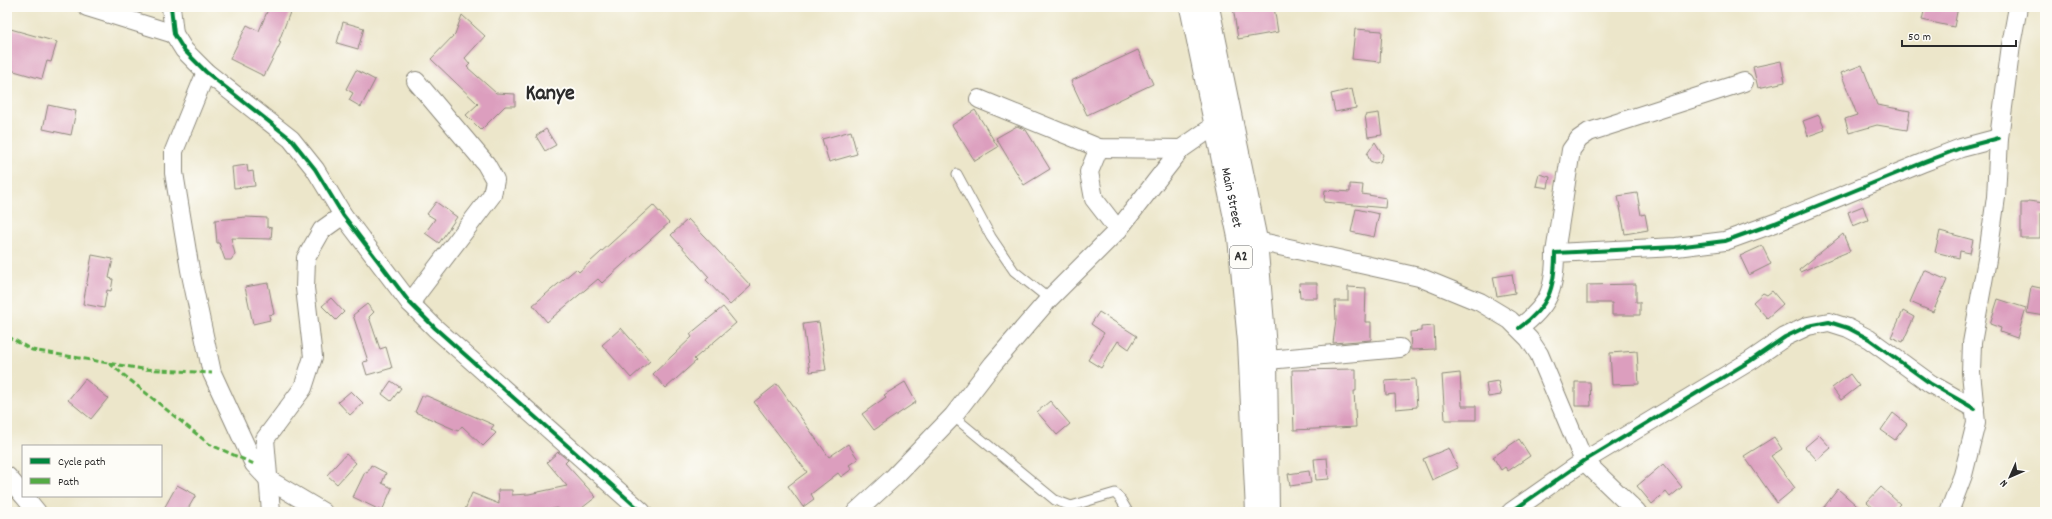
<svg xmlns="http://www.w3.org/2000/svg" width="2052" height="519" font-family="Dekko,sans-serif">
	<rect width="100%" height="100%" fill="#fdfcf7"/>
	<filter id="ink" filterUnits="userSpaceOnUse"><feTurbulence type="fractalNoise" baseFrequency=".025" numOctaves="2"/><feDisplacementMap in="SourceGraphic" scale="8" xChannelSelector="R" yChannelSelector="G"/><feConvolveMatrix kernelMatrix="1 2 1 2 8 2 1 2 1" color-interpolation-filters="sRGB"/></filter>
	<filter id="wash" filterUnits="userSpaceOnUse"><feTurbulence type="fractalNoise" baseFrequency=".012" numOctaves="4" result="noise"/><feDisplacementMap in="SourceGraphic" scale="16" xChannelSelector="R" yChannelSelector="G"/><feGaussianBlur stdDeviation="0.9" result="paint"/><feColorMatrix in="noise" values="0 0 0 0 0 0 0 0 0 0 0 0 0 0 0 0 0 1.4 0 .05"/><feComposite in="paint" operator="in"/></filter>
	<g filter="url(#wash)">
		<rect width="100%" height="100%" fill="#ece6ca"/>
		<g id="blocks">
			<g fill="#dc9ebe">
				<polygon points="269,7 292,7 279,41 281,42 264,76 230,59 247,25 259,31"/>
				<polygon points="1233,7 1274,7 1278,32 1238,39"/>
				<polygon points="1925,7 1958,7 1954,27 1922,20"/>
				<polygon points="462,15 485,36 465,58 470,64 467,67 496,93 515,94 515,106 505,106 481,130 466,115 478,104 431,59 455,34"/>
				<polygon points="343,22 364,28 358,49 337,43"/>
				<polygon points="7,28 57,42 51,62 47,61 42,79 7,69"/>
				<polygon points="1355,29 1382,31 1380,62 1352,59"/>
				<polygon points="1138,50 1153,84 1087,115 1071,81"/>
				<polygon points="1781,61 1785,82 1758,88 1753,67"/>
				<polygon points="1862,65 1877,105 1910,111 1907,130 1877,125 1849,133 1845,119 1857,115 1841,73"/>
				<polygon points="356,70 375,80 361,107 349,100 353,93 346,89"/>
				<polygon points="1352,89 1356,108 1335,112 1331,94"/>
				<polygon points="48,105 76,111 71,135 43,129"/>
				<polygon points="975,110 998,147 975,161 952,125"/>
				<polygon points="1379,113 1382,135 1368,137 1365,115"/>
				<polygon points="1819,115 1825,130 1808,136 1803,121"/>
				<polygon points="1017,126 1026,130 1050,169 1024,185 996,138"/>
				<polygon points="546,129 556,145 545,151 536,136"/>
				<polygon points="851,131 857,154 829,162 822,139"/>
				<polygon points="1375,142 1383,155 1380,162 1375,163 1370,161 1367,154"/>
				<polygon points="247,165 248,172 253,171 255,186 234,188 232,167"/>
				<polygon points="1539,174 1550,177 1548,188 1536,186"/>
				<polygon points="1350,184 1363,185 1362,194 1386,198 1385,208 1324,202 1325,190 1350,192"/>
				<polygon points="1637,193 1641,215 1645,214 1648,230 1625,234 1618,196"/>
				<polygon points="2028,201 2045,203 2045,215 2040,214 2040,238 2021,238 2021,203 2027,203"/>
				<polygon points="436,202 457,217 439,243 425,233 435,219 427,214"/>
				<polygon points="653,205 669,223 602,283 598,279 547,322 533,305 576,269 579,272"/>
				<polygon points="1863,206 1868,220 1853,226 1848,212"/>
				<polygon points="1356,209 1379,214 1374,237 1351,232"/>
				<polygon points="246,217 267,218 267,227 272,228 271,239 231,238 235,254 231,260 225,260 219,243 217,243 215,220"/>
				<polygon points="688,219 751,286 730,305 706,280 709,277 671,235"/>
				<polygon points="1940,231 1973,240 1970,253 1960,251 1959,258 1935,252"/>
				<polygon points="1843,234 1850,251 1800,272 1799,270"/>
				<polygon points="1762,246 1771,264 1749,275 1740,256"/>
				<polygon points="92,255 113,259 109,278 113,279 111,291 107,290 104,308 83,304"/>
				<polygon points="1924,270 1947,280 1933,312 1910,302"/>
				<polygon points="1512,274 1515,293 1497,296 1493,277"/>
				<polygon points="268,283 274,314 269,315 270,320 253,324 245,287"/>
				<polygon points="1299,283 1317,283 1317,298 1300,298"/>
				<polygon points="1636,284 1636,302 1640,302 1640,315 1612,315 1612,303 1587,303 1587,285"/>
				<polygon points="2031,286 2045,289 2045,316 2027,313"/>
				<polygon points="1348,287 1366,288 1365,322 1371,322 1371,340 1333,343 1336,320 1335,301 1348,301"/>
				<polygon points="1772,291 1783,304 1767,318 1753,302 1763,293 1767,295"/>
				<polygon points="331,298 344,312 336,320 322,306"/>
				<polygon points="1998,299 2026,308 2017,338 2000,332 2001,328 1990,324"/>
				<polygon points="367,304 374,312 369,317 380,349 386,347 392,368 367,375 363,362 368,361 353,315"/>
				<polygon points="723,307 736,323 694,359 696,361 666,388 653,374 692,337 690,334"/>
				<polygon points="1903,311 1914,317 1903,342 1891,337"/>
				<polygon points="1099,312 1137,336 1129,349 1118,341 1101,368 1088,360 1104,333 1091,324"/>
				<polygon points="819,322 826,370 810,372 803,324"/>
				<polygon points="1434,326 1435,349 1411,350 1410,332 1421,331 1421,327"/>
				<polygon points="621,328 650,361 631,378 602,345"/>
				<polygon points="1637,351 1639,384 1612,385 1610,353"/>
				<polygon points="1356,369 1356,391 1354,391 1356,427 1294,430 1292,370"/>
				<polygon points="1460,373 1462,406 1476,406 1476,420 1445,420 1442,375"/>
				<polygon points="1850,374 1859,386 1841,400 1832,388"/>
				<polygon points="85,379 108,398 91,419 68,400"/>
				<polygon points="1415,379 1417,407 1396,409 1395,394 1386,395 1385,381"/>
				<polygon points="391,381 401,388 391,401 382,394"/>
				<polygon points="1498,381 1501,395 1488,397 1486,383"/>
				<polygon points="905,382 916,402 874,430 862,414 886,397 884,395"/>
				<polygon points="1575,382 1590,382 1591,406 1575,406"/>
				<polygon points="777,384 829,457 848,444 858,459 849,465 852,469 841,477 838,473 811,494 814,499 803,507 788,486 807,472 754,402"/>
				<polygon points="351,391 363,403 350,415 338,402"/>
				<polygon points="422,396 427,396 494,425 491,429 496,433 483,446 462,426 458,431 415,412"/>
				<polygon points="1050,401 1070,424 1057,435 1037,412"/>
				<polygon points="1893,413 1907,424 1895,440 1881,430"/>
				<polygon points="1819,435 1831,448 1817,460 1805,447"/>
				<polygon points="1774,437 1782,449 1771,456 1795,488 1777,503 1744,456"/>
				<polygon points="1519,439 1530,456 1508,471 1505,467 1501,470 1493,457"/>
				<polygon points="1449,448 1458,468 1432,480 1423,459"/>
				<polygon points="558,452 568,460 565,463 596,497 582,508 577,512 560,512 558,508 540,512 464,512 472,493 499,504 498,490 512,490 512,495 529,494 567,486 547,462"/>
				<polygon points="346,454 356,463 337,484 327,475"/>
				<polygon points="1327,458 1329,479 1316,480 1314,459"/>
				<polygon points="1663,464 1682,487 1670,497 1666,492 1652,504 1637,486"/>
				<polygon points="371,465 386,473 382,483 392,488 382,511 353,497 365,472 367,473"/>
				<polygon points="1309,471 1311,483 1290,486 1288,474"/>
				<polygon points="177,485 196,495 186,512 162,512"/>
				<polygon points="1881,487 1900,504 1892,512 1878,512 1867,502"/>
				<polygon points="1838,489 1864,512 1820,512"/>
			</g>
		</g>
	</g>
	<g filter="url(#ink)">
		<use href="#blocks" fill-opacity="0" stroke="#8c887a" stroke-width="1"/>
		<g fill="none" stroke-linecap="round" stroke-linejoin="round">
			<defs>
				<g id="lane">
					<polyline points="957,174 991,237 1014,271 1049,299"/>
					<polyline points="953,416 1055,500 1071,506 1115,493 1121,500 1128,512"/>
				</g>
				<g id="street">
					<polyline points="87,7 174,34"/>
					<polyline points="171,7 174,34 184,50 206,72 291,139 315,169 343,215 410,303 435,328 642,512"/>
					<polyline points="1210,7 1258,240 1268,360 1270,512"/>
					<polyline points="206,72 174,151 174,173 190,270 212,373 254,464 269,480 323,512"/>
					<polyline points="979,99 1099,148 1181,149"/>
					<polyline points="1099,148 1089,172 1094,199 1118,230"/>
					<polyline points="1239,237 1419,277 1480,302 1510,320 1529,339 1539,354 1584,461 1637,512"/>
					<polyline points="1555,253 1571,150 1579,139 1589,132 1744,82"/>
					<polyline points="410,303 492,195 495,180 486,164 416,81"/>
					<path d="M1519,328C1549,306 1555,289 1555,253L1676,247L1725,241L1775,223L1922,163L1961,148L1999,138"/>
					<polyline points="1268,360 1400,348"/>
					<polyline points="7,476 23,495"/>
					<polyline points="24,496 37,512"/>
					<polyline points="271,512 265,439 303,388 313,357 305,288 306,258 322,230 343,215"/>
					<polyline points="856,512 893,478 953,416 993,364 1049,299 1118,230 1181,149 1217,124"/>
					<polyline points="1511,512 1584,461 1750,361 1785,337 1808,326 1829,322 1848,328 1869,339 1931,384 1975,409"/>
					<polyline points="1949,512 1963,475 1976,423 1971,372 1972,343 1988,254 1996,197 1999,138 2011,45 2018,7"/>
				</g>
				<g id="highway">
					<path id="s1" d="M1191,7L1239,237L1249,342L1257,512"/>
				</g>
			</defs>
			<use href="#lane" stroke="#8c887a" stroke-width="11"/>
			<use href="#street" stroke="#8c887a" stroke-width="20"/>
			<use href="#highway" stroke="#8c887a" stroke-width="24"/>
			<use href="#lane" stroke="#fff" stroke-width="9"/>
			<use href="#street" stroke="#fff" stroke-width="18"/>
			<use href="#highway" stroke="#fff" stroke-width="22"/>
			<g stroke="#54ab44" stroke-width="3" stroke-dasharray="6 3" stroke-linecap="butt">
				<polyline points="7,336 32,350 143,369 212,373"/>
				<polyline points="109,363 209,444 254,464"/>
			</g>
			<defs>
				<g id="cycleway">
					<polyline points="171,7 174,34 184,50 206,72 291,139 315,169 343,215 410,303 435,328 642,512"/>
					<path d="M1519,328C1549,306 1555,289 1555,253L1676,247L1725,241L1775,223L1922,163L1961,148L1999,138"/>
					<polyline points="1511,512 1584,461 1750,361 1785,337 1808,326 1829,322 1848,328 1869,339 1931,384 1975,409"/>
				</g>
			</defs>
			<use href="#cycleway" stroke="#fdfcf7" stroke-width="6"/>
			<use href="#cycleway" stroke="#00873e" stroke-width="4"/>
		</g>
	</g>
	<g text-anchor="middle" dominant-baseline="central" stroke-width="4" stroke-linejoin="round" paint-order="stroke">
		<rect fill="#fdfcf7" stroke="#6a6a68" stroke-width="1" x="1230" y="246" width="22" height="22" rx="3"/>
		<g font-size="13" font-weight="bold" fill="#2b2b2b">
			<text x="1241" y="257">A2</text>
		</g>
		<g font-size="14" fill="#2b2b2b" stroke="#fdfcf7">
			<text stroke="none"><textPath href="#s1" startOffset="195">Main Street</textPath></text>
		</g>
		<g font-size="22" font-weight="bold" fill="#2b2b2b" stroke="#fdfcf7">
			<text x="550" y="94">Kanye</text>
		</g>
	</g>
	<rect width="2052" height="519" fill="none" stroke="#fdfcf7" stroke-width="24"/>
	<rect x="22" y="445" width="140" height="52" fill="#fdfcf7" stroke="#a9a8a5"/>
	<rect x="30" y="458" width="20" height="6" fill="#00873e" stroke="#a9a8a5"/>
	<text x="58" y="465" font-size="12" fill="#2b2b2b">Cycle path</text>
	<rect x="30" y="478" width="20" height="6" fill="#54ab44" stroke="#a9a8a5"/>
	<text x="58" y="485" font-size="12" fill="#2b2b2b">Path</text>
	<g transform="translate(2010 477) rotate(225)" stroke="#fdfcf7" stroke-width="3" paint-order="stroke">
	<path d="M0-3L7 15L0 10L-7 15Z" fill="#2b2b2b"/>
	<text y="-6" font-size="11" font-weight="bold" text-anchor="middle" fill="#2b2b2b">N</text>
	</g>
	<path d="M1902 40v6h114v-6" fill="none" stroke="#2b2b2b" stroke-width="2"/>
	<text x="1908" y="40" font-size="12" fill="#2b2b2b" stroke="#fdfcf7" stroke-width="3" paint-order="stroke">50 m</text>
</svg>
